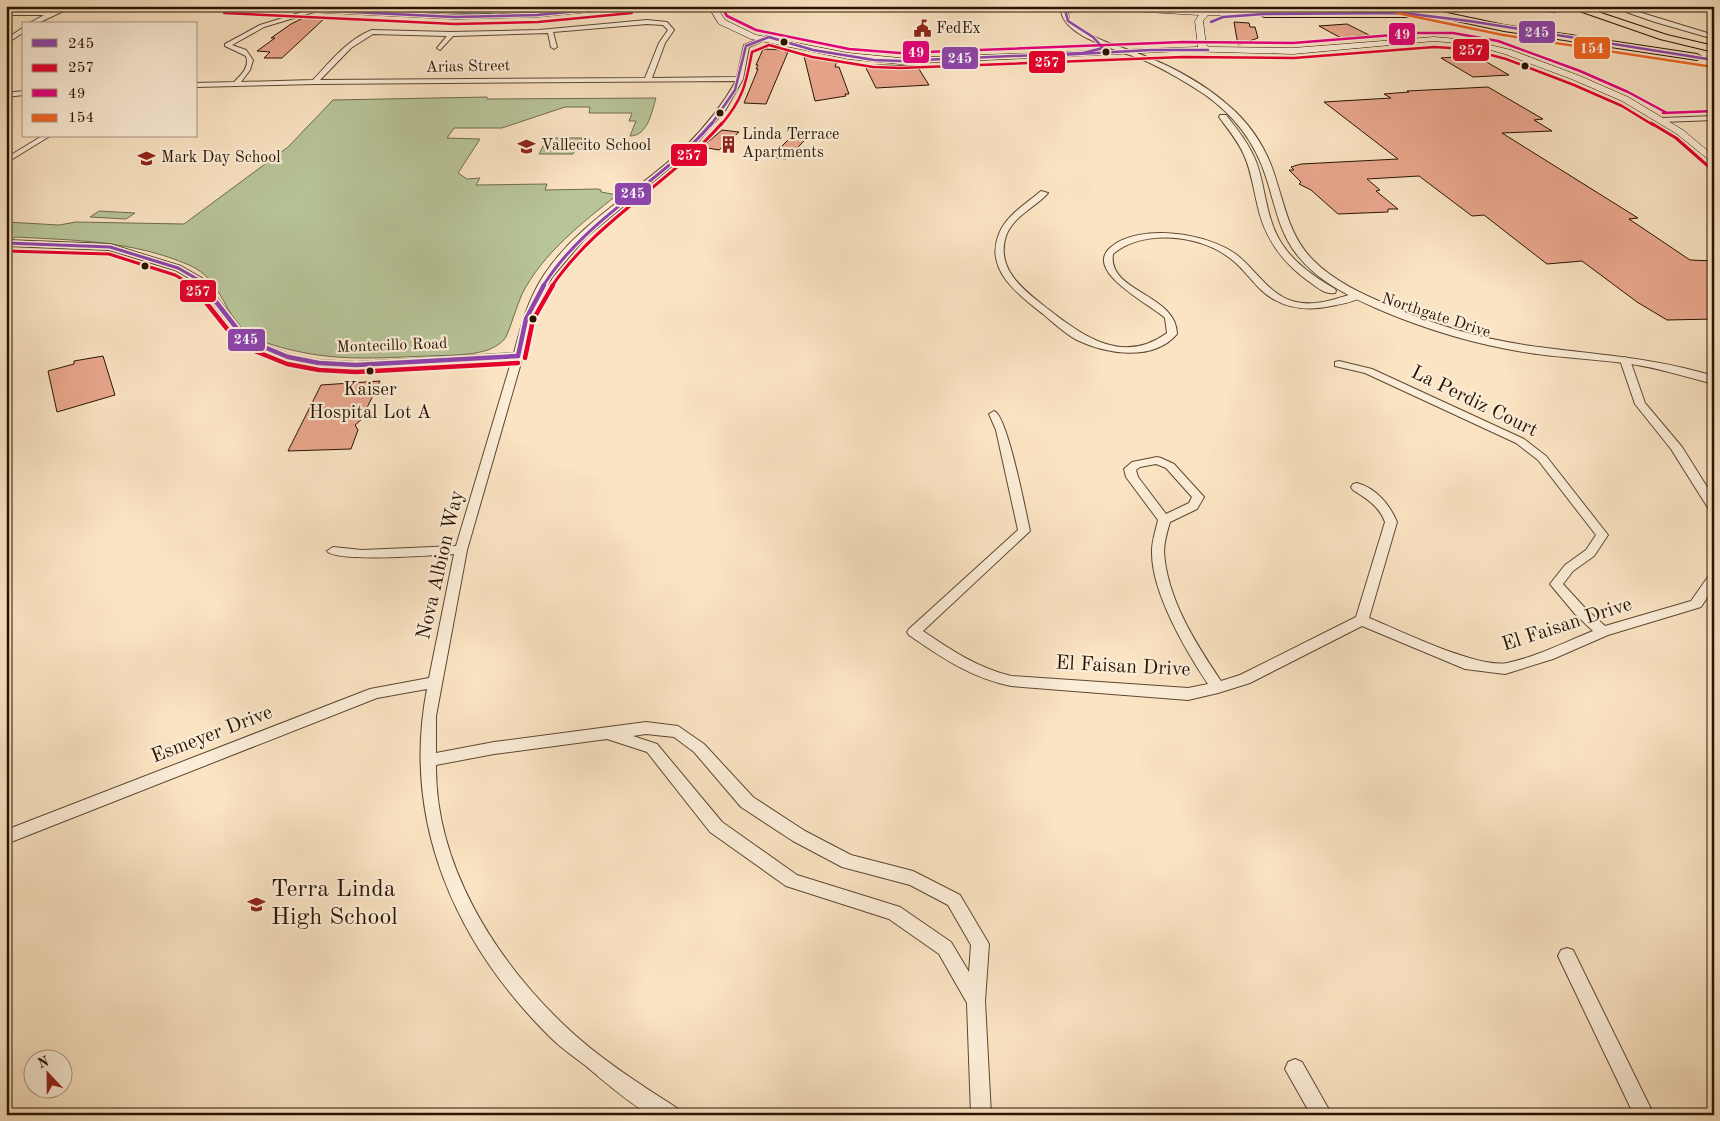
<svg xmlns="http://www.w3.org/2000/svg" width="1720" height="1121" font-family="'Old Standard TT',serif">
	<rect width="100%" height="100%" fill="#fbe4c3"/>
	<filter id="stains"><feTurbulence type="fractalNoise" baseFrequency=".004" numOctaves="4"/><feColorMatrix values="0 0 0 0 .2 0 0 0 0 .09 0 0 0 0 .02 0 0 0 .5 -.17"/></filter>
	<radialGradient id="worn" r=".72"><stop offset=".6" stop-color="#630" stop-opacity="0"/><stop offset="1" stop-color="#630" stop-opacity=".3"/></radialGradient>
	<g fill="#b8c599" stroke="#706c4c">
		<path d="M487,97V99L656,98C652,111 648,136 630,136L636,121H629L632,113H589L590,107H565L502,128H454L447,138L480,139L458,173L467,179L480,178L476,185L547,184L545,190L598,189L601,190V192L617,195C582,223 543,253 522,294C516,308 512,323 506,337C502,343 495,347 488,350C469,356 448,355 428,356C394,357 360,360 326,356C306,354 267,346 250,335C224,319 224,280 189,265C134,241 74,240 15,237L6,244V222L59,225L76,222L184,224L288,147L333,100Z"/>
		<polygon points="549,138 582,138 578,146 544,146"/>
		<polygon points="543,146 577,146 573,154 539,154"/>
		<polygon points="99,211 135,213 126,219 90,217"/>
	</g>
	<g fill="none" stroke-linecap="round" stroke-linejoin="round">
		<g stroke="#727873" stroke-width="2">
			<polyline points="317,8 492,14"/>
			<polyline points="502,14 567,10"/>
		</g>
	</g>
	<g fill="#eba88f" stroke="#281300">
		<polygon points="305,17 326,17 282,58 264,58 270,52 257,51 275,38 271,38 291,24"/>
		<polygon points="1234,22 1249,23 1250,27 1255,27 1258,38 1238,45"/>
		<polygon points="1347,24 1369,35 1341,38 1319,26"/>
		<polygon points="763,49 785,50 785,52 788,52 766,104 744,103 758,69 756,69 758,65 756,65"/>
		<polygon points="804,56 837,60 835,67 839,67 849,94 845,94 846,96 815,101"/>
		<polygon points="1469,56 1478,57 1509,75 1473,77 1441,58"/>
		<polygon points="882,65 917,66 929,85 876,88 865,66"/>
		<polygon points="1488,87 1543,119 1534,120 1552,131 1502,133 1638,218 1629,219 1690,260 1714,261 1714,319 1667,320 1637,302 1582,261 1547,264 1484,215 1472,216 1419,176 1367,179 1380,190 1376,191 1398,209 1388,209 1388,212 1338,214 1311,190 1299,184 1301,182 1289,170 1294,170 1291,167 1301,164 1398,159 1324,102 1391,98 1384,94 1409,92 1407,91"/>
		<polygon points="722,130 739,132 719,150 702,147"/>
		<polygon points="793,135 808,137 786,159 771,157"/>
		<polygon points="103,356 115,395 57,412 48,371 74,364 74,361"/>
		<polygon points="380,381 361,420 355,425 358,430 351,449 288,451 321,385"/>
	</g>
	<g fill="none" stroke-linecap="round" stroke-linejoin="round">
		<defs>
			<g id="minor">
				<polygon points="65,6 74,6 36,24 28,24 44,15 6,15 6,11 50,11"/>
				<path d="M312,9L314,12L264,27L232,45L246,50L253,60L250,70L241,82L313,80C330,62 348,39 372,30L451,32L539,30L647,20L667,22L674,30L665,43L652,78L737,77L744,45L767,36L772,37L749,47L743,79L726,109L690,151L586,237L552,277L533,315L523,356L467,550L436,716V753L494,742L646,722L678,726L704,744L753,797L805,831L851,855L913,871L960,895L989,944L985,1001L991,1115H971L967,1003L939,954L889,919L786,886L710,832L647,752L607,739L494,754L436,765C435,864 494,958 564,1025C596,1056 639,1084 677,1108L680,1115C671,1115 661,1116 653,1115C639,1112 599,1077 586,1066C574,1057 561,1048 550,1037C456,944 401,822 427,689L377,698L6,844V830L370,689L429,678L454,554C435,555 336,563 327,551L333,547L362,550L456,546L512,359L356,368L319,366L288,360L242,341L196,282L175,270L109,250L6,246V240L110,244L181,266L202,278L248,337L291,355L319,360L356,362L514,353C521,326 528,299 544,275C579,222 639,191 685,147C705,127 722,106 736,81L315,84L196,87V83L234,82C241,75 250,67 246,56L225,46V44L260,25ZM647,24L663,25L668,30L659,43L645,78L320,80L351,48L373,34L447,36L437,48L440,50L453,36L548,33L551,47L554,49L557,47L553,32ZM646,734L674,737L694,752L741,807L793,841L842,867L910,885L948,905L971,945L969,972L951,942L900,907L797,875L722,822L657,744L633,736Z"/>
				<polygon points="24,27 24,32 6,44 6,39"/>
				<polygon points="24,91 24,95 6,97 6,93"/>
				<polygon points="42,136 50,136 6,163 6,158"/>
				<path d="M1041,191L1048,193C1035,208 1013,216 1006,236C995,270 1025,291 1048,309C1084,337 1123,365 1167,333L1165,318C1150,304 1082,271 1111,247C1140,223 1208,233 1237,255C1256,270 1268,293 1292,301C1315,308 1337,298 1359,292L1364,295C1356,302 1341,304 1331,306C1313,310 1293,310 1275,300C1257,291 1247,271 1231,259C1200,234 1143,229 1113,254C1107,292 1177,294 1177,334C1153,362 1106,354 1077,340C1064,333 1054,323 1043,314C1019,295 984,270 999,234C1006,215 1026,204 1041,191Z"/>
				<polygon points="1625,357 1630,360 1645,403 1682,447 1714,498 1714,512 1710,511 1671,449 1635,404 1620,360"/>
				<path d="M1339,361L1372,369L1524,439L1546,456L1608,535L1594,556L1573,571L1563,584L1585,608L1605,626L1691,601L1710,574L1714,573V587L1701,607L1608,635L1553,659L1505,674L1465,669L1362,626L1250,683L1218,693L1188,700L1011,686C972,678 942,658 909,635L907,632L909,629L1018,530L996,430L989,414L994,411C1007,414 1026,513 1030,531L923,631C951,650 978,668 1011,676L1188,688L1208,684C1186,651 1151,592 1152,551C1152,540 1156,530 1158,520L1126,477L1124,469L1132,462L1157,457L1161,458L1174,464L1204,497L1197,509L1170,522C1167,532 1164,542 1164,552C1167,599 1196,644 1221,681L1240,675L1356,617L1385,522C1379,506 1367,499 1353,490L1351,487L1353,484L1357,483C1376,488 1390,505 1397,522L1369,618C1399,630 1478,669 1507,663C1536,657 1565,642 1593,631L1575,614L1550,584L1565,565L1586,550L1596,535L1538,460L1516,443L1365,373L1335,366V362ZM1156,464L1166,468L1192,497L1189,503L1166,514L1138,477L1136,470L1140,467Z"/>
				<polygon points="1567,948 1573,950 1654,1115 1634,1115 1558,956 1561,950"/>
				<polygon points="1295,1059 1302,1062 1332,1115 1311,1115 1285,1069 1288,1062"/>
			</g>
			<g id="tertiary">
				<path d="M1061,6H1067L1069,20C1090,40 1121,46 1147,57C1175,68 1205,85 1228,105C1247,121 1262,142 1271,165C1284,199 1287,235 1314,261C1334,281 1362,294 1388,305C1434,325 1482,339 1531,346C1595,355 1652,357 1714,376V384C1686,377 1659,368 1631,364C1597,359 1563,358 1530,353C1477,345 1427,330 1378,309C1348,296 1318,281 1298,256C1279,233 1275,204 1266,177C1255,142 1234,115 1204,94C1186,82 1167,71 1148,62C1125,51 1058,38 1061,6Z"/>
				<polygon points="1609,6 1619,6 1714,35 1714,39 1655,22"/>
				<path d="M1220,115H1226C1238,130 1250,145 1257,164C1266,190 1266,220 1282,244C1295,264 1315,277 1335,289L1336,291L1335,293C1326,295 1318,288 1311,283C1282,263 1264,238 1257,203C1253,187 1251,170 1244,155C1238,141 1228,129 1219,117Z"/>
				<polygon points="1714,116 1714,120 1663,122 1659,120 1663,118"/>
			</g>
			<g id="secondary">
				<polygon points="220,6 277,6 455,15 537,13 605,6 635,6 631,8 537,17 455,19 224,8"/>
				<polygon points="708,6 716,6 725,20 756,35 848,53 900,58 1198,47 1195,21 1199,15 1095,9 1063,13 1049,6 1059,6 1064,9 1081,6 1121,6 1206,11 1213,8 1216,11 1346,6 1310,12 1278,15 1208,15 1203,21 1206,45 1209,47 1293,48 1434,37 1469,40 1511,50 1580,76 1628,97 1683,130 1714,156 1714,164 1677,134 1622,101 1574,80 1505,54 1469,44 1434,41 1293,54 1183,51 900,64 848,59 751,39 719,24"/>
			</g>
			<g id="motorway">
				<polygon points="1222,6 1215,10 1210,7 1211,6"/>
				<polygon points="1394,6 1414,6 1504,25 1697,54 1702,57 1697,60 1504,31 1419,13 1418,16 1415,17 1264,17 1259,14 1264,11 1409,11"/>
				<polygon points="1565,6 1580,6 1667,35 1714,46 1714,52 1660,39"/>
			</g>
		</defs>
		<use href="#minor" stroke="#5d4731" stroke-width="2"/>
		<use href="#tertiary" stroke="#5d4731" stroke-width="2"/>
		<use href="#secondary" stroke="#281300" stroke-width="1"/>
		<use href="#motorway" stroke="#281300" stroke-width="2"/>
		<use href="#minor" fill="#fcedd8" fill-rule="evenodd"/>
		<use href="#tertiary" fill="#fcedd8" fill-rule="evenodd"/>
		<use href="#secondary" fill="#fcedd8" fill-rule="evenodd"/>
		<use href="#motorway" fill="#fbe4c3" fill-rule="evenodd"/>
		<defs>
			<g id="bus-1-far2">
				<polyline points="229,6 455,17 537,15 628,6"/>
				<polyline points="1211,22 1223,17 1264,14 1403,13 1469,21 1714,60"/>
				<polyline points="1059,55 1151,50 1208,50"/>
				<polyline points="711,125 735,90 746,46 769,37 813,50 874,60 900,61 1083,53 1103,48 1093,37 1068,21 1064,6"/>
			</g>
			<g id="bus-1-far1">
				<polyline points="6,243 110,247 178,268 199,280 204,286"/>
				<path d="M543,286C586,218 661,183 712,123"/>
			</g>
			<g id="bus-1">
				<polyline points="203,285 245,339 288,357 319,363 356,365 518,356"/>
				<polyline points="518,356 526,319 544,285"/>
			</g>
			<g id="bus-2-far2">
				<polyline points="224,13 455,24 538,22 632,13"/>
				<path d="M721,125C743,99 746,84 752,52L769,45L812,57L873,67L900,68L1183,57L1294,58L1434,47L1468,49L1506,59L1574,85L1622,106L1653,125"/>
			</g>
			<g id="bus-2-far1">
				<polyline points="1651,123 1676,138 1709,167"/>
				<polyline points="6,251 109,254 175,275 194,286"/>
				<path d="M552,286C597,220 670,183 722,123"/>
			</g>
			<g id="bus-2">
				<polyline points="192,285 240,345 287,364 319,370 356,372 518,363"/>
				<polyline points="525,358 533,320 553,285"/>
			</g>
			<g id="bus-3">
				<polyline points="721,6 727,16 756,30 849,49 900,53 1183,42 1293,43 1418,33 1453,33 1498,41 1580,71 1628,92 1667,113"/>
				<polyline points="1501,6 1555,12"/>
				<polyline points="1663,113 1714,111"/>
			</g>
			<polyline id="bus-4" points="1397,13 1503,35 1713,67"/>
		</defs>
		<use href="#bus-1-far2" stroke="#fcedd8" stroke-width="4.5"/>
		<use href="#bus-1-far1" stroke="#fcedd8" stroke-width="5.5"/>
		<use href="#bus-1" stroke="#fcedd8" stroke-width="8"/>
		<use href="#bus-2-far2" stroke="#fcedd8" stroke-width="4.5"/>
		<use href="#bus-2-far1" stroke="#fcedd8" stroke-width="5.5"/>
		<use href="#bus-2" stroke="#fcedd8" stroke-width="8"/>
		<use href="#bus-3" stroke="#fcedd8" stroke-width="4.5"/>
		<use href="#bus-4" stroke="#fcedd8" stroke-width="4.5"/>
		<use href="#bus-1-far2" stroke="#8e44ad" stroke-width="2.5"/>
		<use href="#bus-1-far1" stroke="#8e44ad" stroke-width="3"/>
		<use href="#bus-1" stroke="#8e44ad" stroke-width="4.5"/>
		<use href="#bus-2-far2" stroke="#e4002b" stroke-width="2.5"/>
		<use href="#bus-2-far1" stroke="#e4002b" stroke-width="3"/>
		<use href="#bus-2" stroke="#e4002b" stroke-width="4.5"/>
		<use href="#bus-3" stroke="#e5007d" stroke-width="2.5"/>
		<use href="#bus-4" stroke="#f26522" stroke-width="2.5"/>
	</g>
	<defs>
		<symbol id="civic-bare" viewBox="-9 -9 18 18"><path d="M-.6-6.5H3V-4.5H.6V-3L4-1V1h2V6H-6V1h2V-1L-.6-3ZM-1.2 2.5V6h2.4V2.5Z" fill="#8f2418" stroke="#fcedd8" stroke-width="2.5" paint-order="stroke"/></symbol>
		<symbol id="building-bare" viewBox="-9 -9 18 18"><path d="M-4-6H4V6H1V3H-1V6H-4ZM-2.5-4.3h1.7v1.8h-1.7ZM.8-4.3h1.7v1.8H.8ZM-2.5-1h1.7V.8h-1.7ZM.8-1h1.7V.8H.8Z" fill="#8f2418" stroke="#fcedd8" stroke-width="2.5" paint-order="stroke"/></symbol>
		<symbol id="school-bare" viewBox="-9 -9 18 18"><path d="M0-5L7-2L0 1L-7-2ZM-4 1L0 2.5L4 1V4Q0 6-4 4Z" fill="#8f2418" stroke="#fcedd8" stroke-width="2.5" paint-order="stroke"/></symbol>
	</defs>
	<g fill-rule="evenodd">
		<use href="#civic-bare" x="910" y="16" width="25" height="25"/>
		<use href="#building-bare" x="716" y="132" width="25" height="25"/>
		<use href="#school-bare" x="514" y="134" width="25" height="25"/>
		<use href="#school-bare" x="134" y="146" width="25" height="25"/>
		<use href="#school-bare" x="244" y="892" width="25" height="25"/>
	</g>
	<g fill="#281300" stroke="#fcedd8" stroke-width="2">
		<circle cx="784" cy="42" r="4.5"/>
		<circle cx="1106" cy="52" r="4.5"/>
		<circle cx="1525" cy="66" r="4.5"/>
		<circle cx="720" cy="113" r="4.5"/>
		<circle cx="145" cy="266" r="4.5"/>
		<circle cx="533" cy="319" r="4.5"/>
		<circle cx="370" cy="371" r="4.5"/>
	</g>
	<g text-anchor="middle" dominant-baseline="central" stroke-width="4.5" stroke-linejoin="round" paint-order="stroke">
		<g font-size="16" fill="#281300" stroke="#fcedd8" text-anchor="start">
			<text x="936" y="29">FedEx</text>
			<text x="742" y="135">Linda Terrace<tspan x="742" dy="18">Apartments</tspan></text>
			<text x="541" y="146">Vallecito School</text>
			<text x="161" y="158">Mark Day School</text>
		</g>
		<g font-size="16" fill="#281300" stroke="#fcedd8">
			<text transform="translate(468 67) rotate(-1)">Arias Street</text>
			<text transform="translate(1436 316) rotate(18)">Northgate Drive</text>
			<text transform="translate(392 346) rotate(-2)">Montecillo Road</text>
		</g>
		<g font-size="19" fill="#281300" stroke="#fcedd8">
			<text x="370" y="390">Kaiser<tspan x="370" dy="23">Hospital Lot A</tspan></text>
		</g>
		<g font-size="20" fill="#281300" stroke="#fcedd8">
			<text transform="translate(1474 402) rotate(26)">La Perdiz Court</text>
			<text transform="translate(441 565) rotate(-77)">Nova Albion Way</text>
			<text transform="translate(1567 625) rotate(-18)">El Faisan Drive</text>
			<text transform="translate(1123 667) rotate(3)">El Faisan Drive</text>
			<text transform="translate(212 735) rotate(-21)">Esmeyer Drive</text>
		</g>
		<g font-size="24" fill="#281300" stroke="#fcedd8" text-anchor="start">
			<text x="271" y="890">Terra Linda<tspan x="271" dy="28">High School</tspan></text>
		</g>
	</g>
	<g stroke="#fcedd8" stroke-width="2">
		<rect x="1518" y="20" width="38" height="24" rx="5" fill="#8e44ad"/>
		<rect x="1388" y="22" width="28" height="24" rx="5" fill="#e5007d"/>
		<rect x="1573" y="36" width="38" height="24" rx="5" fill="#f26522"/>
		<rect x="1452" y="38" width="38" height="24" rx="5" fill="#e4002b"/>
		<rect x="902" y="40" width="28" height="24" rx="5" fill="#e5007d"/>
		<rect x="941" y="46" width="38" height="24" rx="5" fill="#8e44ad"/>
		<rect x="1028" y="50" width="38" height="24" rx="5" fill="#e4002b"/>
		<rect x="670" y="143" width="38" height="24" rx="5" fill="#e4002b"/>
		<rect x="614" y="182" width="38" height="24" rx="5" fill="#8e44ad"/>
		<rect x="179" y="279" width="38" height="24" rx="5" fill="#e4002b"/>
		<rect x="227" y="328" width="39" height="24" rx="5" fill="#8e44ad"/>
	</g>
	<g font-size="14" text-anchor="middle" font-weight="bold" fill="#fff">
		<text x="1537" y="37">245</text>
		<text x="1402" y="39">49</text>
		<text x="1592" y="53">154</text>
		<text x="1471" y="55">257</text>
		<text x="916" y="57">49</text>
		<text x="960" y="63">245</text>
		<text x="1047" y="67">257</text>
		<text x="689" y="160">257</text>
		<text x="633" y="198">245</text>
		<text x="198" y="296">257</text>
		<text x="246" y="344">245</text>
	</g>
	<rect width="1720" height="1121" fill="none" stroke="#fbe4c3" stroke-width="25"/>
	<rect x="8" y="8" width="1705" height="1106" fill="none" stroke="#281300" stroke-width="2.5"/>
	<rect x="12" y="12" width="1695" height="1096" fill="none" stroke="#281300"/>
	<rect x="22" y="22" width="175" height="115" fill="#fcedd8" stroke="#a79682"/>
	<rect x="32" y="39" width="25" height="8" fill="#8e44ad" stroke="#a79682"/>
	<text x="68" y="48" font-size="15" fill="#281300">245</text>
	<rect x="32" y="64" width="25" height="8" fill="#e4002b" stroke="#a79682"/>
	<text x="68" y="72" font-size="15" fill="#281300">257</text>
	<rect x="32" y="89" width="25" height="8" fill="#e5007d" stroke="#a79682"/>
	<text x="68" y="98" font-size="15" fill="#281300">49</text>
	<rect x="32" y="114" width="25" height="8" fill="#f26522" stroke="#a79682"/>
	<text x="68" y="122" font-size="15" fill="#281300">154</text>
	<g transform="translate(48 1074) rotate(338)"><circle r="24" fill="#fcedd8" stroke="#a79682"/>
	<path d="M0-4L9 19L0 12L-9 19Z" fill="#8f2418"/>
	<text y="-8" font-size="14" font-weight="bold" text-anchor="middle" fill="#281300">N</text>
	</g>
	<rect width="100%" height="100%" filter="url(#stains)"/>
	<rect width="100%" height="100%" fill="url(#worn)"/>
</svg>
